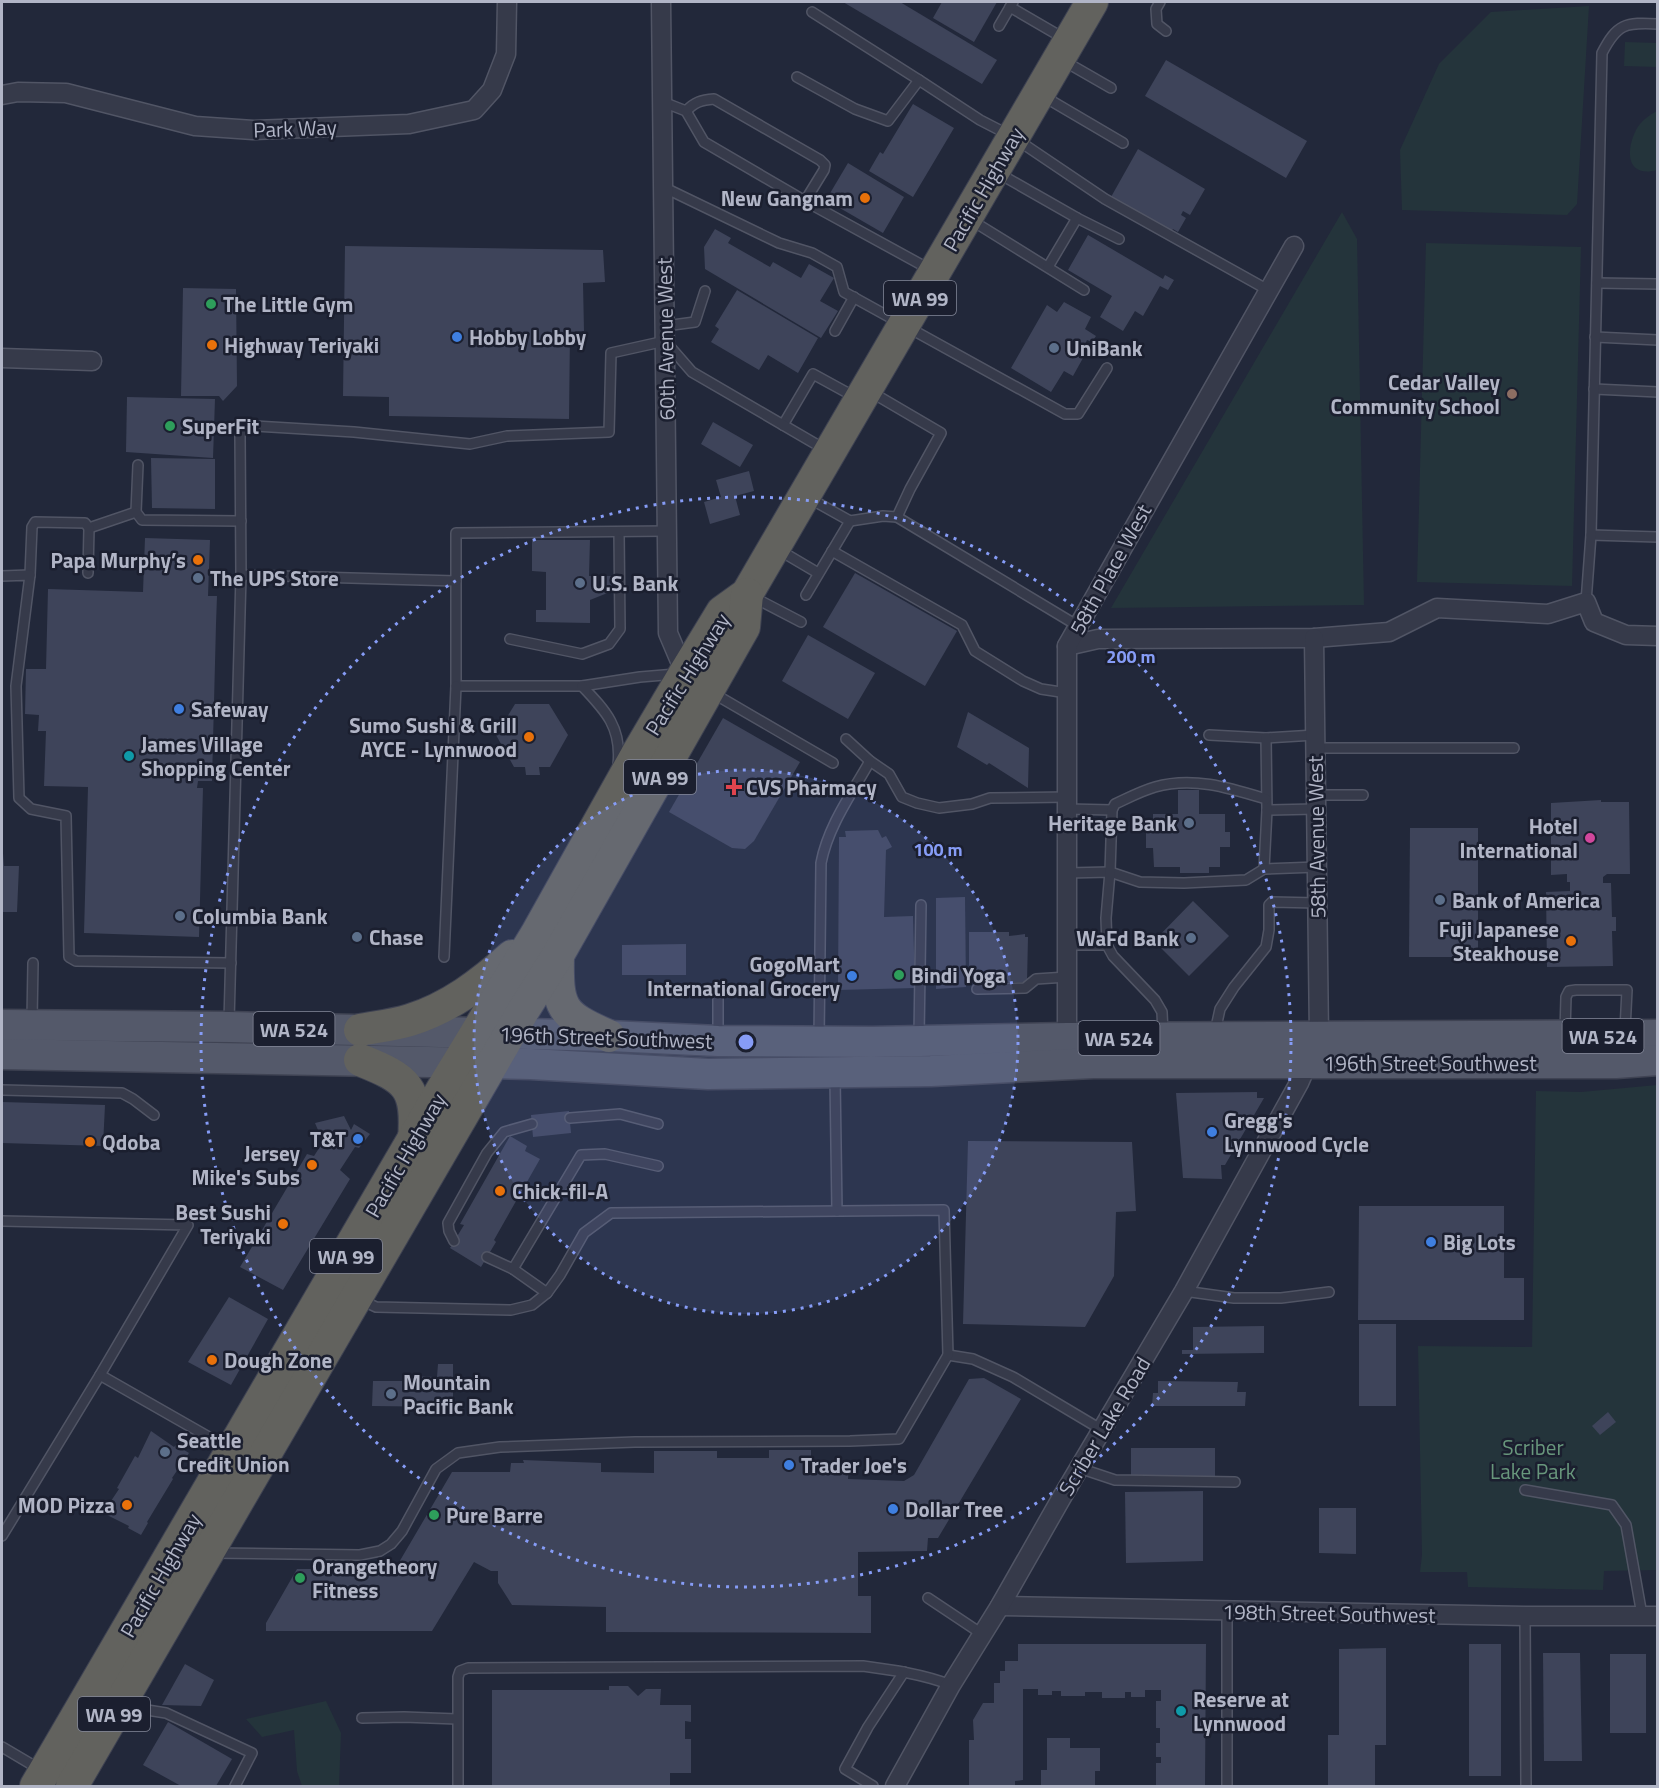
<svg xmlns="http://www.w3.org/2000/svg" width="1659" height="1788" font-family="'Titillium Web',sans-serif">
	<rect width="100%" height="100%" fill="#22283a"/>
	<g fill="#24343b">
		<polygon points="1589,6 1577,204 1567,215 1402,210 1400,150 1439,64 1491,12"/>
		<polygon points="1625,42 1657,43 1657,67 1624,66"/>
		<path d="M1657,111V170C1627,178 1625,152 1636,130C1640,122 1649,115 1657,111Z"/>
		<polygon points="1342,212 1357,239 1364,605 1111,608"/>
		<polygon points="1426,243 1581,247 1572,586 1417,582"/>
		<polygon points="1657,1085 1657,1570 1604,1571 1603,1590 1468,1587 1467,1572 1420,1572 1422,1555 1418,1346 1532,1347 1536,1091 1581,1092"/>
		<polygon points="326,1701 341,1733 339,1786 302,1786 297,1771 294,1730 262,1737 246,1719"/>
	</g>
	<g fill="#3e445a">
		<polygon points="843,2 900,2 997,60 982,84"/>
		<polygon points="942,2 997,2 974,42 933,18"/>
		<polygon points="1166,60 1307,141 1286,178 1145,96"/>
		<polygon points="913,104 954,128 913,197 869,171 880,152 883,154"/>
		<polygon points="1138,149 1205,189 1190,215 1183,211 1181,215 1186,218 1178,232 1173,229 1171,232 1111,197"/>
		<polygon points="848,163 904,197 883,233 826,200"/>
		<polygon points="715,229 731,238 728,243 770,267 773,262 801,278 809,264 834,278 820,301 838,311 821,338 705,269 704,247"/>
		<polygon points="1088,235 1163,279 1165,275 1174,280 1168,290 1160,286 1143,316 1135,311 1123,331 1100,317 1112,296 1068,270"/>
		<polygon points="345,246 603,250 605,282 583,283 584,331 570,332 569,419 389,416 389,397 343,396"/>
		<polygon points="183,288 236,289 237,386 223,401 219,396 181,396"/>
		<polygon points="737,290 818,338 798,373 768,355 759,370 711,342 719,329 715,326"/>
		<polygon points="1064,302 1091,317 1085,329 1096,336 1092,342 1087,340 1084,347 1088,349 1073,376 1064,371 1051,392 1011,368 1047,305 1057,312"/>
		<polygon points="127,397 215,399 213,458 126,452"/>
		<polygon points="713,422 753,445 740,467 701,444"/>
		<polygon points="151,458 215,459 215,509 152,508"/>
		<polygon points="749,471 754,491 735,496 740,515 710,524 704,502 721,497 716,480"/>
		<polygon points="145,538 210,540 208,596 217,596 216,624 212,781 198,781 197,788 203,788 199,937 84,933 88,787 44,786 46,731 38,731 39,715 25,714 26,669 46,669 48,589 143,592"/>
		<polygon points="532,540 590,540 589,576 614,576 615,590 590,600 590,623 536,622 536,610 546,610 546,572 532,571"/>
		<polygon points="855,573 957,631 925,686 823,627"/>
		<polygon points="808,635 875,673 848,719 782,681"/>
		<polygon points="515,704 549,704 568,735 550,767 539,767 540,775 526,775 525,767 514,767 496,735"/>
		<polygon points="968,712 1029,748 1028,788 989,763 987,765 957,747"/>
		<polygon points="723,718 800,762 754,841 745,849 732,848 669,812"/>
		<polygon points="1178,790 1199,790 1199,814 1225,814 1225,832 1230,832 1230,847 1220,847 1220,867 1209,867 1209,873 1180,873 1180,867 1154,867 1153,848 1146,848 1146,833 1153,833 1153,814 1178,814"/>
		<polygon points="1601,800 1601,802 1629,802 1630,874 1607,874 1603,877 1603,883 1611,883 1612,917 1616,917 1616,931 1612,931 1613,966 1547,967 1546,892 1570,891 1570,882 1567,882 1567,874 1551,875 1551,803"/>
		<polygon points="1410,828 1478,828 1478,957 1409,957"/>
		<polygon points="878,830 882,838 886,836 892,847 886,850 884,917 913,916 915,988 838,990 839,837 846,837 845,831"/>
		<polygon points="2,853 3,853 4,866 19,866 17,912 2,912"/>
		<polygon points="965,897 966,987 936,989 936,898"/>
		<polygon points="1193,901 1229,936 1189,976 1154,941"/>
		<polygon points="969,932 1009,932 1009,936 1025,934 1025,937 1028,937 1027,982 969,982"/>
		<polygon points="686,944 686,975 622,975 622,945"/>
		<polygon points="1257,1092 1257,1098 1264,1098 1225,1165 1221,1165 1222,1179 1183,1178 1176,1093"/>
		<polygon points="2,1102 105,1105 103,1146 2,1143"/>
		<polygon points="569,1111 571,1133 533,1137 531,1115"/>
		<polygon points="344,1116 351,1130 354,1124 370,1134 359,1148 355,1147 340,1170 350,1179 283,1290 240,1267 307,1154 314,1156 323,1142 315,1123"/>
		<polygon points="510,1136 527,1146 525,1151 540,1159 494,1240 496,1242 481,1267 450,1248 464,1225 460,1224"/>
		<polygon points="968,1141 1132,1142 1136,1211 1116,1212 1114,1276 1085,1327 963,1324"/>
		<polygon points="1359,1206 1504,1206 1504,1278 1524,1278 1524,1320 1358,1320"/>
		<polygon points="229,1297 268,1319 231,1385 188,1362"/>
		<rect x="1359" y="1324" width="37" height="82"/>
		<polygon points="1264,1326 1264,1353 1182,1354 1182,1350 1193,1350 1193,1327"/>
		<polygon points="438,1364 453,1364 453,1407 372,1406 373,1381 404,1381 404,1376 437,1377"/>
		<polygon points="984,1378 1021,1399 938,1538 928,1538 927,1551 858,1552 858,1596 871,1596 871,1633 606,1632 606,1607 512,1605 498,1583 498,1571 491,1571 474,1562 432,1631 266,1631 266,1623 297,1569 391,1569 398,1564 452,1472 510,1472 511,1463 524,1463 523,1460 601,1463 601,1472 654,1473 654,1451 717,1451 717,1458 769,1458 769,1450 811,1450 811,1462 849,1462 848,1479 904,1481 914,1475 969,1379"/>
		<polygon points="1158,1381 1238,1382 1237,1392 1246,1392 1245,1406 1152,1406 1153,1393 1158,1393"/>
		<polygon points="1608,1412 1616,1422 1600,1435 1592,1426"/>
		<polygon points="151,1431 174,1447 176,1445 189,1453 172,1478 173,1479 147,1522 148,1523 141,1535 128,1528 129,1526 103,1513 119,1489 117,1488 135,1456 138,1458"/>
		<polygon points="1131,1448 1215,1448 1215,1476 1131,1477"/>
		<polygon points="1203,1491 1203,1561 1126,1563 1125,1492"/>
		<polygon points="1319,1508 1356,1508 1356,1554 1319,1553"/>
		<polygon points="1018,1644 1206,1644 1205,1786 1156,1786 1156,1763 1161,1763 1161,1757 1156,1757 1156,1743 1160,1743 1160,1728 1156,1728 1156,1701 1161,1701 1161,1690 1145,1690 1145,1697 1131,1697 1131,1692 1125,1692 1125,1698 1102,1698 1102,1692 1085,1692 1085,1696 1061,1696 1061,1691 1052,1691 1052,1695 1038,1695 1038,1689 1023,1689 1023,1780 1015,1781 1015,1786 969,1786 969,1740 974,1740 973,1720 983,1703 994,1703 994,1683 1000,1683 1000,1671 1005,1671 1005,1661 1018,1661"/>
		<rect x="1469" y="1644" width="32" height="132"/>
		<polygon points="1386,1648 1386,1745 1375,1745 1375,1786 1328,1786 1328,1735 1339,1735 1339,1649"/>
		<polygon points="1543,1653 1580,1653 1582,1761 1544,1761"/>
		<rect x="1610" y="1654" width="36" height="79"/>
		<polygon points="185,1664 214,1680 201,1706 162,1705"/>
		<polygon points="609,1686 628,1686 638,1696 646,1689 661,1689 660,1705 691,1705 691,1722 685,1721 685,1739 691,1739 691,1773 670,1773 670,1786 492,1786 492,1690 609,1690"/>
		<polygon points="168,1722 232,1759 216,1786 181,1786 143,1765"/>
		<polygon points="1047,1738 1070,1738 1070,1748 1100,1748 1100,1771 1095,1771 1095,1786 1041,1786 1041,1770 1047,1770"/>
	</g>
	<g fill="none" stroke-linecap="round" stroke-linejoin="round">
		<defs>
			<g id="service">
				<polyline points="1160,2 1156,9 1157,24 1166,31"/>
				<polyline points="1010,7 1065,39"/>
				<polyline points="812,12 919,80"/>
				<polyline points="999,26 1013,2"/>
				<polyline points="1064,61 1111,88"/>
				<polyline points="797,77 855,109 888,121 919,80 980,120 1013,137 1105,199 1268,290"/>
				<polyline points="1043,96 1123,143"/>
				<polyline points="663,102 686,111 704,142 805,201 931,270"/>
				<path d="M686,111C695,102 701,100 714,99L820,160L825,165L824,170L805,201"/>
				<polyline points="998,173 1077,218 1119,239"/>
				<polyline points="663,187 779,243 812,253 837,267 844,292 1065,414 1078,414 1107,368"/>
				<polyline points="971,220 1084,290"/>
				<polyline points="1048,267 1077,218"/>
				<polyline points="1597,283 1658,284"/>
				<polyline points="665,326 695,322 705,291"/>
				<polyline points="835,331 854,297"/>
				<polyline points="1595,337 1658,340"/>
				<polyline points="1594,389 1658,392"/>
				<polyline points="871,392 941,433 910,489 897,517"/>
				<polyline points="783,425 813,374 855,397"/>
				<polyline points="138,465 136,512 142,520 241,521"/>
				<polyline points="850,521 883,516 897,517 1078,626"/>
				<polyline points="89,528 136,512"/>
				<polyline points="1591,535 1658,537"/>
				<polyline points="779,550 818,573"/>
				<polyline points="832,551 962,625 975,651 1023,681 1041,689 1067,693"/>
				<polyline points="30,575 32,527 35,522 85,523 89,528 88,573"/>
				<polyline points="241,575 240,435 244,427 255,426 354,432 470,444 507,436 609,432 611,353 665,341 692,372 826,450"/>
				<polyline points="2,576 30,575 16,686 19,798 31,809 66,816 69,957 76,961 231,963"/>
				<polyline points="456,581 456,686 582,686 640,677 676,674"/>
				<polyline points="806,595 850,521 807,497"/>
				<polyline points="753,597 801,622"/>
				<path d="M1586,602L1591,535L1602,53C1617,24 1625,22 1658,24"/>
				<polyline points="510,639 582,654 609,644 620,629 619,532"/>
				<path d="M582,686C606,711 622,728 618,765"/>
				<polyline points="711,692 833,763"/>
				<polyline points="1209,735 1266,738 1315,735"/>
				<polyline points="846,739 870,761 889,774 902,797 917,803 939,808 972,804 990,798 1067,797"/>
				<polyline points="1315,748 1514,748"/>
				<polyline points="1316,795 1363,795"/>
				<polyline points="1067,809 1112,810"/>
				<polyline points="1267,810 1316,809"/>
				<polyline points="1264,869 1267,810 1266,738"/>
				<polyline points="1067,873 1110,872 1140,882 1184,883 1246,880 1264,869 1317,867"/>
				<polyline points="1067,945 1107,945"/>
				<polyline points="444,957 456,686"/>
				<polyline points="977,989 1025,988 1036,979 1067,977"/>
				<polyline points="32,1020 33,963"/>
				<polyline points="229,1022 241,575 456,581 456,533 667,531"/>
				<polyline points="1215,1032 1220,1009 1234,987 1266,947 1269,930 1269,905 1272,902 1317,903"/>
				<polyline points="1565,1032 1566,997 1569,991 1576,990 1627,990 1625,1030"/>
				<path d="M1163,1034L1162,1012L1155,1000L1113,956L1107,945L1106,918L1110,872L1112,810L1115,804C1128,798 1141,791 1155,787C1193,776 1230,788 1266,799"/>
				<polyline points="919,1037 921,905"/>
				<polyline points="718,1038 718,999"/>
				<path d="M819,1039L821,863C828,826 852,793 870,761"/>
				<polyline points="835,1078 837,1211"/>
				<polyline points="2,1090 122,1093 133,1099 154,1115"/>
				<polyline points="570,1118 620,1114 658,1124"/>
				<polyline points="2,1221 188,1225 100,1375"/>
				<polyline points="454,1241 449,1231 448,1223 487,1153 504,1132 532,1124"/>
				<polyline points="487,1257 513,1269"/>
				<polyline points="1184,1291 1234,1298 1281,1298 1329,1292"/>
				<polyline points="547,1293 513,1269 581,1155 605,1154 658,1166"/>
				<polyline points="948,1355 973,1359 1013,1377 1102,1430"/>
				<polyline points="1079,1468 1115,1480 1235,1482"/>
				<polyline points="1525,1490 1612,1505 1626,1525 1642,1615"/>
				<polyline points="2,1536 100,1375 228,1448"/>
				<polyline points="213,1553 360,1555 380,1551 391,1544 402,1531 436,1469 458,1453 500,1447 635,1442 850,1441 899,1439 948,1355 944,1210 611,1213 584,1233 560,1275 547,1293 532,1305 511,1310 376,1307 361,1300"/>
				<polyline points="928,1598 982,1634"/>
				<polyline points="1525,1616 1526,1786"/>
				<polyline points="126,1700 147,1710 166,1713 252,1753 235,1786"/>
				<polyline points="362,1718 404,1717 457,1719"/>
				<polyline points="2,1747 41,1770"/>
				<path d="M458,1786V1677L460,1671L468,1668L863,1666C893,1670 922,1674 951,1685"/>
				<polyline points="873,1786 845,1769 868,1727 904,1672"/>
				<polyline points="1227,1786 1227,1611"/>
			</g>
			<g id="minor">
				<polyline points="661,2 668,633 685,673"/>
				<polyline points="2,95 18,92 66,93 195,126 253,130 409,124 474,110 492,90 506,54 507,2"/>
				<polyline points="2,358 92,361"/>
				<polyline points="1067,646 1098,639 1314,638 1389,632 1437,608 1548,614 1586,602 1594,622 1626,635 1658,636"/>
				<polyline points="1067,1038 1067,646 1294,246"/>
				<polyline points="1000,1606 1525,1616 1658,1616"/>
				<polyline points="895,1786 951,1685 1000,1606 1062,1497 1184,1291 1299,1083 1319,1037 1314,638"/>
			</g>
			<g id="primary">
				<polyline points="2,1025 229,1027 609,1036 718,1041 873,1042 1067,1038 1658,1035"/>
				<polyline points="2,1054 531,1064 708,1074 931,1071 1093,1063 1616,1063 1658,1060"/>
			</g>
			<g id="trunk">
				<path d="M558,955C557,1008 560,1015 609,1036"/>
				<path d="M360,1030C376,1027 394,1025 410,1020C449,1008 482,983 512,956"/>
				<path d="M360,1060C408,1079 418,1087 414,1140"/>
				<polyline points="36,1786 447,1081 537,933 636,756 685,673 722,612 747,594 1092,2"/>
				<polyline points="72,1786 523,1011 558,955 744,627 747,594"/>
			</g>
		</defs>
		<use href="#service" stroke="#515565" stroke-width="12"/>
		<use href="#minor" stroke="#515565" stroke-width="21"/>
		<use href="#primary" stroke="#3f4353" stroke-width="33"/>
		<use href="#trunk" stroke="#3e4252" stroke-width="34"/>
		<use href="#service" stroke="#363a4a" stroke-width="9"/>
		<use href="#minor" stroke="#363a4a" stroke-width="18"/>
		<use href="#primary" stroke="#54596a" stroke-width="30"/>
		<use href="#trunk" stroke="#62625e" stroke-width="32"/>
	</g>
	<circle cx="746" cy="1042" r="272" fill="#869cf6" fill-opacity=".12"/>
	<g fill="none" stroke="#869cf6" stroke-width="3" stroke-dasharray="3 6">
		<circle cx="746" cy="1042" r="272"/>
		<circle cx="746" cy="1042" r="545"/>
	</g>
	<g fill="#e8710a" stroke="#1b1f2f" stroke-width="2">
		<circle cx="865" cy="198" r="6"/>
		<circle cx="212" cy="345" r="6"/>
		<circle cx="198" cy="560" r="6"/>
		<circle cx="529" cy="737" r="6"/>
		<circle cx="1571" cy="941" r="6"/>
		<circle cx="90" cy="1142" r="6"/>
		<circle cx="312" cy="1165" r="6"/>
		<circle cx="500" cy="1191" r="6"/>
		<circle cx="283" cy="1224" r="6"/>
		<circle cx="212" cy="1360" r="6"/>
		<circle cx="127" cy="1505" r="6"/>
	</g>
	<g fill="#2e9e5b" stroke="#1b1f2f" stroke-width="2">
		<circle cx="211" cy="304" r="6"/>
		<circle cx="170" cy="426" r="6"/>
		<circle cx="899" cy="975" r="6"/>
		<circle cx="434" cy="1515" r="6"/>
		<circle cx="300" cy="1578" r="6"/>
	</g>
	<g fill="#3f7fe0" stroke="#1b1f2f" stroke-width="2">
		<circle cx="457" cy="337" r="6"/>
		<circle cx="179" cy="709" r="6"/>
		<circle cx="852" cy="976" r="6"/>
		<circle cx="1212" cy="1132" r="6"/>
		<circle cx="358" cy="1139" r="6"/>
		<circle cx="1431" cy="1242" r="6"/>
		<circle cx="789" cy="1465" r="6"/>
		<circle cx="893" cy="1509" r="6"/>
	</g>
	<g fill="#5c6f8a" stroke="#1b1f2f" stroke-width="2">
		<circle cx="1054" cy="348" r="6"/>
		<circle cx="198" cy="578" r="6"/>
		<circle cx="580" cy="583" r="6"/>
		<circle cx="1189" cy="823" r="6"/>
		<circle cx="1440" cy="900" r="6"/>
		<circle cx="180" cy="916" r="6"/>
		<circle cx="357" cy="937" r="6"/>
		<circle cx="1191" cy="938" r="6"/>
		<circle cx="391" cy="1394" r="6"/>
		<circle cx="165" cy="1452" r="6"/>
	</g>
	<circle fill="#8d6e63" stroke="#1b1f2f" stroke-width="2" cx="1512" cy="394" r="6"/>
	<g fill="#0f9aa8" stroke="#1b1f2f" stroke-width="2">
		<circle cx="129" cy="756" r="6"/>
		<circle cx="1181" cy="1711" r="6"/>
	</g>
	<path fill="#e0444e" stroke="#1b1f2f" stroke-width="2" d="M731 778h6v6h6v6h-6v6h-6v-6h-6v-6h6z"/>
	<circle fill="#d1479c" stroke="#1b1f2f" stroke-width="2" cx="1590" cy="838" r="6"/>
	<g text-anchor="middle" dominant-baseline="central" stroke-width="5" stroke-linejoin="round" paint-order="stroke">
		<g fill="#1b1f2f" stroke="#848899" stroke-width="1.5">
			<rect x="884" y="281" width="72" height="34" rx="4.5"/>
			<rect x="624" y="760" width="72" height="34" rx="4.5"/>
			<rect x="253.5" y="1012" width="81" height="34" rx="4.5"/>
			<rect x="1562.5" y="1019" width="81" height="34" rx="4.5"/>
			<rect x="1078.5" y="1021" width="81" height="34" rx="4.5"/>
			<rect x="310" y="1239" width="72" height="34" rx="4.5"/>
			<rect x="78" y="1697" width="72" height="34" rx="4.5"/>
		</g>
		<g font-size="20" font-weight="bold" fill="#b1b5c6">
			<text x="920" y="298">WA 99</text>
			<text x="660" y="777">WA 99</text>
			<text x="294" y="1029">WA 524</text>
			<text x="1603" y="1036">WA 524</text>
			<text x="1119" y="1038">WA 524</text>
			<text x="346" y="1256">WA 99</text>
			<text x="114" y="1714">WA 99</text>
		</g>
		<g font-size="21" fill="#b1b5c6" stroke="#1b1f2f">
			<text transform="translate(295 128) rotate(-2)">Park Way</text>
			<text transform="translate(983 189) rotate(-60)">Pacific Highway</text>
			<text transform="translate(665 339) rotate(-91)">60th Avenue West</text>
			<text transform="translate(1110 569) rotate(-61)">58th Place West</text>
			<text transform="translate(687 674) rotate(-58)">Pacific Highway</text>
			<text transform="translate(1316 837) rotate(-91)">58th Avenue West</text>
			<text transform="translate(606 1037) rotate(2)">196th Street Southwest</text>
			<text x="1430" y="1063">196th Street Southwest</text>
			<text transform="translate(405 1155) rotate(-60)">Pacific Highway</text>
			<text transform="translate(1104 1426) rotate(-59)">Scriber Lake Road</text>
			<text transform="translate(160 1575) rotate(-60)">Pacific Highway</text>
			<text transform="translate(1329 1613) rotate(1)">198th Street Southwest</text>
		</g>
		<g font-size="21" font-weight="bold" fill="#b1b5c6" stroke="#1b1f2f" text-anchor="start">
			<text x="853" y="198" text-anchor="end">New Gangnam</text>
			<text x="223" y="304">The Little Gym</text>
			<text x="469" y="337">Hobby Lobby</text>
			<text x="224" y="345">Highway Teriyaki</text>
			<text x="1066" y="348">UniBank</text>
			<text x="1500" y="382" text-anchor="end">Cedar Valley<tspan x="1500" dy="24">Community School</tspan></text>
			<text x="182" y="426">SuperFit</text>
			<text x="186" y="560" text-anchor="end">Papa Murphy’s</text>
			<text x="210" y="578">The UPS Store</text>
			<text x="592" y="583">U.S. Bank</text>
			<text x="191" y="709">Safeway</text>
			<text x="517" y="725" text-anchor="end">Sumo Sushi &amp; Grill<tspan x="517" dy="24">AYCE - Lynnwood</tspan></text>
			<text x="141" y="744">James Village<tspan x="141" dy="24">Shopping Center</tspan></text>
			<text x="746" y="787">CVS Pharmacy</text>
			<text x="1177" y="823" text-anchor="end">Heritage Bank</text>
			<text x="1578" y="826" text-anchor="end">Hotel<tspan x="1578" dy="24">International</tspan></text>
			<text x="1452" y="900">Bank of America</text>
			<text x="192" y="916">Columbia Bank</text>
			<text x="1559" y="929" text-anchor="end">Fuji Japanese<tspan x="1559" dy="24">Steakhouse</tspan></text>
			<text x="369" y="937">Chase</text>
			<text x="1179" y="938" text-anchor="end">WaFd Bank</text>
			<text x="840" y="964" text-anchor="end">GogoMart<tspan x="840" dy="24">International Grocery</tspan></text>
			<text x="911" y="975">Bindi Yoga</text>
			<text x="1224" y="1120">Gregg's<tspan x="1224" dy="24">Lynnwood Cycle</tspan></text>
			<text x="346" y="1139" text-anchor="end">T&amp;T</text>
			<text x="102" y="1142">Qdoba</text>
			<text x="300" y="1153" text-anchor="end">Jersey<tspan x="300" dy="24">Mike's Subs</tspan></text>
			<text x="512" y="1191">Chick-fil-A</text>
			<text x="271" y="1212" text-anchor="end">Best Sushi<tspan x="271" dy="24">Teriyaki</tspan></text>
			<text x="1443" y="1242">Big Lots</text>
			<text x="224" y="1360">Dough Zone</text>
			<text x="403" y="1382">Mountain<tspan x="403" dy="24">Pacific Bank</tspan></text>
			<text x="177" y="1440">Seattle<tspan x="177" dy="24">Credit Union</tspan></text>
			<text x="801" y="1465">Trader Joe's</text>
			<text x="115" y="1505" text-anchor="end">MOD Pizza</text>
			<text x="905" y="1509">Dollar Tree</text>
			<text x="446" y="1515">Pure Barre</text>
			<text x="312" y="1566">Orangetheory<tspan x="312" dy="24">Fitness</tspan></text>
			<text x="1193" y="1699">Reserve at<tspan x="1193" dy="24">Lynnwood</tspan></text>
		</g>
		<g font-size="21" fill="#68977c" stroke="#1b1f2f">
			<text x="1533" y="1447">Scriber<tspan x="1533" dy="24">Lake Park</tspan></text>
		</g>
	</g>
	<circle cx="746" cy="1042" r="9" fill="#869cf6" stroke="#1b1f2f" stroke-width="3"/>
	<g font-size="18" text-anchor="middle" font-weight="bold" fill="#869cf6" stroke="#1b1f2f" stroke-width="5" stroke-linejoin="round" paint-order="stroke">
		<text x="1131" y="663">200 m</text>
		<text x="938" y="856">100 m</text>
	</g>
	<rect width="1659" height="1788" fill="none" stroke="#b1b5c6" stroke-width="6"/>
</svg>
